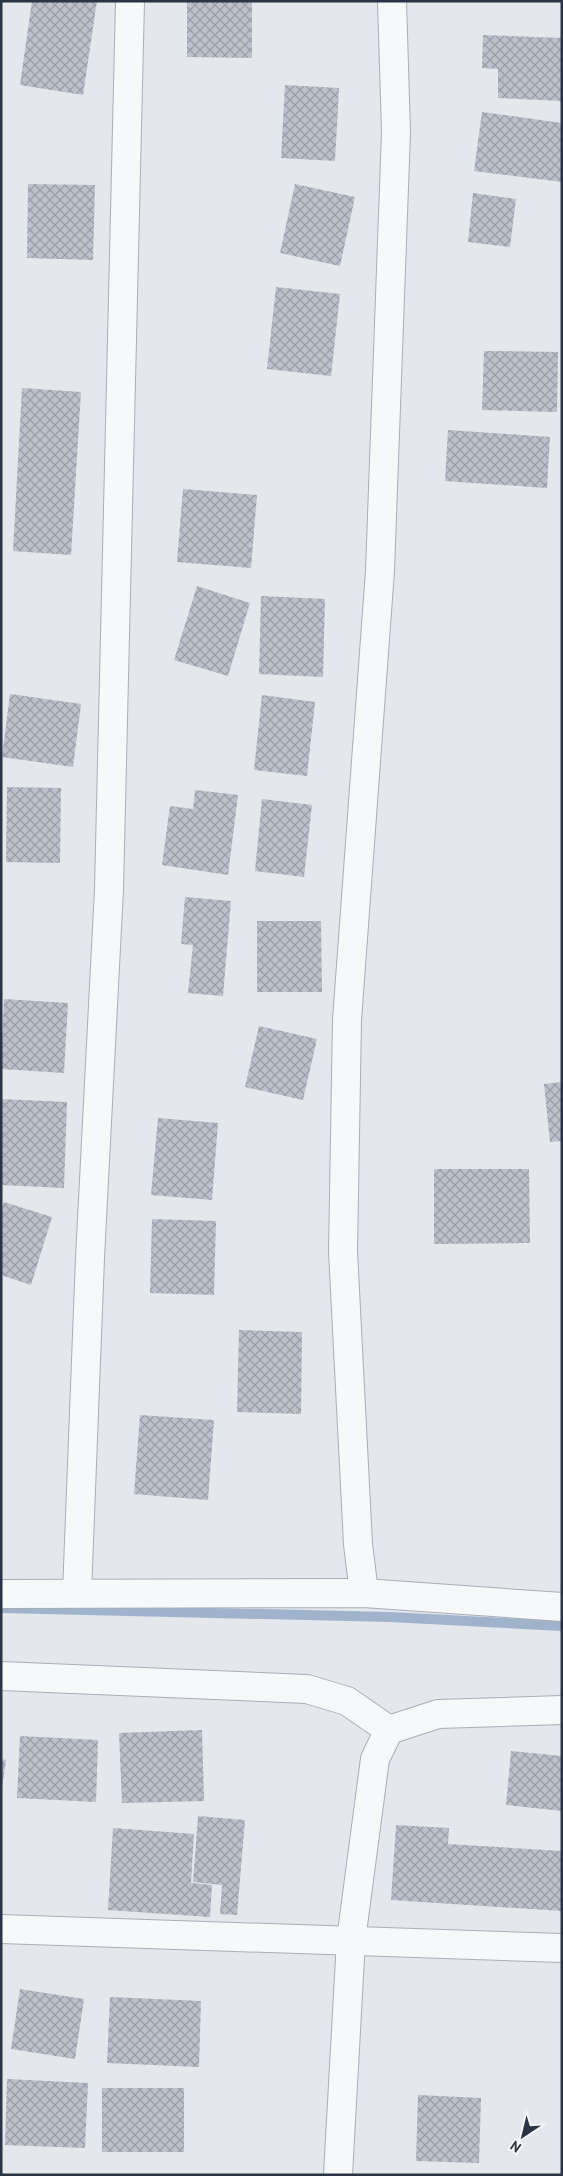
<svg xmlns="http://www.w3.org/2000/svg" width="563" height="2176" font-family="'PT Sans',sans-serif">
	<defs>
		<pattern id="building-cross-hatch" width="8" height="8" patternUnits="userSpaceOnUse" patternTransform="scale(1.25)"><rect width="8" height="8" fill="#bbc0ca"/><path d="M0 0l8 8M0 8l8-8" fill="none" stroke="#989da6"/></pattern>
	</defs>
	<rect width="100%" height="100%" fill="#e4e7ec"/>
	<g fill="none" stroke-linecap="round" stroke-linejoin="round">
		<polyline stroke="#9fb4cc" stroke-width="10" points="1,1608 390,1617 562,1626"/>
	</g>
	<g fill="url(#building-cross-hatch)">
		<polygon points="32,1 97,1 83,95 20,85"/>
		<polygon points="187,1 252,1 252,58 187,57"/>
		<polygon points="483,35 562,38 562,101 498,98 498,69 482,68"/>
		<polygon points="285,85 339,88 335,161 281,158"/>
		<polygon points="482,112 562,123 562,182 474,171"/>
		<polygon points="28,184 95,185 93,260 27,258"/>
		<polygon points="295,184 355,197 340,266 280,253"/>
		<polygon points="473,193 516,199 510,247 468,242"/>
		<polygon points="276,287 340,294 331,376 267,369"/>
		<polygon points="484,351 558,352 557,412 482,410"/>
		<polygon points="22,388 81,392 71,555 13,551"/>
		<polygon points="448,430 550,437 547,488 445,481"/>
		<polygon points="183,489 257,495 251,568 177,562"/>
		<polygon points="197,586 250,603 228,676 174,660"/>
		<polygon points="261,596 325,599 323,677 259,674"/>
		<polygon points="10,694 81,704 73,767 2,757"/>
		<polygon points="262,695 315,702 307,776 254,770"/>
		<polygon points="7,787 61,788 60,863 6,862"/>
		<polygon points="195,790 238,795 228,875 162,865 170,806 193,809"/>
		<polygon points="262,799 312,805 304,877 255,871"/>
		<polygon points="185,897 231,901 223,996 188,993 193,945 181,944"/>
		<polygon points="257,921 321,921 322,992 257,992"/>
		<polygon points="4,999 68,1003 64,1073 1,1069"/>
		<polygon points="259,1026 317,1039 303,1100 245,1087"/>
		<polygon points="562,1082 562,1141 550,1142 544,1084"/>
		<polygon points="1,1099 67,1102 64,1188 1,1185"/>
		<polygon points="158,1118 218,1123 212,1200 151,1195"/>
		<polygon points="434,1169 529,1169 530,1243 434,1244"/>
		<polygon points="4,1202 52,1217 31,1285 1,1275 1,1211"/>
		<polygon points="152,1219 216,1221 214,1295 150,1293"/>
		<polygon points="239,1330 302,1332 301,1414 237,1412"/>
		<polygon points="140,1415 214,1420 208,1500 134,1494"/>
		<polygon points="202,1730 204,1801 122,1803 119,1733"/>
		<polygon points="20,1736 98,1740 96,1802 17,1798"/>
		<polygon points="511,1751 562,1756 562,1811 506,1805"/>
		<polygon points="1,1759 6,1760 2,1788 1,1788"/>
		<polygon points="198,1816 245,1820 237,1915 220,1914 222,1885 193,1882"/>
		<polygon points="396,1825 449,1828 448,1844 562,1851 562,1911 391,1900"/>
		<polygon points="113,1828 194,1834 191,1883 212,1885 210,1917 108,1910"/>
		<polygon points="20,1989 84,1999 75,2059 11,2049"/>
		<polygon points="110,1997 201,2001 199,2067 107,2063"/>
		<polygon points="7,2079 88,2083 85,2148 5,2145"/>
		<rect x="102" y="2088" width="82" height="64"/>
		<polygon points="418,2095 481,2098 479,2163 416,2161"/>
	</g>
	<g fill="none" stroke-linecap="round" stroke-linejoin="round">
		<defs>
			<g id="minor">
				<polyline points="77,1593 90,1258 109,889 130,1"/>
				<polyline points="364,1593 358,1544 343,1251 347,1020 380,571 396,132 392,1"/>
				<polyline points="1,1594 364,1593 562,1607"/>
				<polyline points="1,1676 307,1689 347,1701 389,1730"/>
				<polyline points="1,1929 562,1948"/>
				<polyline points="338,2175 351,1940 375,1759 389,1730 438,1714 562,1710"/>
			</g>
		</defs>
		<use href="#minor" stroke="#a9aeb7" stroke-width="30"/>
		<use href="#minor" stroke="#f7f8fa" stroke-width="28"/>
	</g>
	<rect width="563" height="2176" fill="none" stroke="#2b3445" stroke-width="5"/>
	<g transform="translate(523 2136) rotate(215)" stroke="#f4f6f9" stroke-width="4" paint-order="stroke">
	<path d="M0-4L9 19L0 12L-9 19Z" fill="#2b3445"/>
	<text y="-8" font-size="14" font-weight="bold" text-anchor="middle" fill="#2b3445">N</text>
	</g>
</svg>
